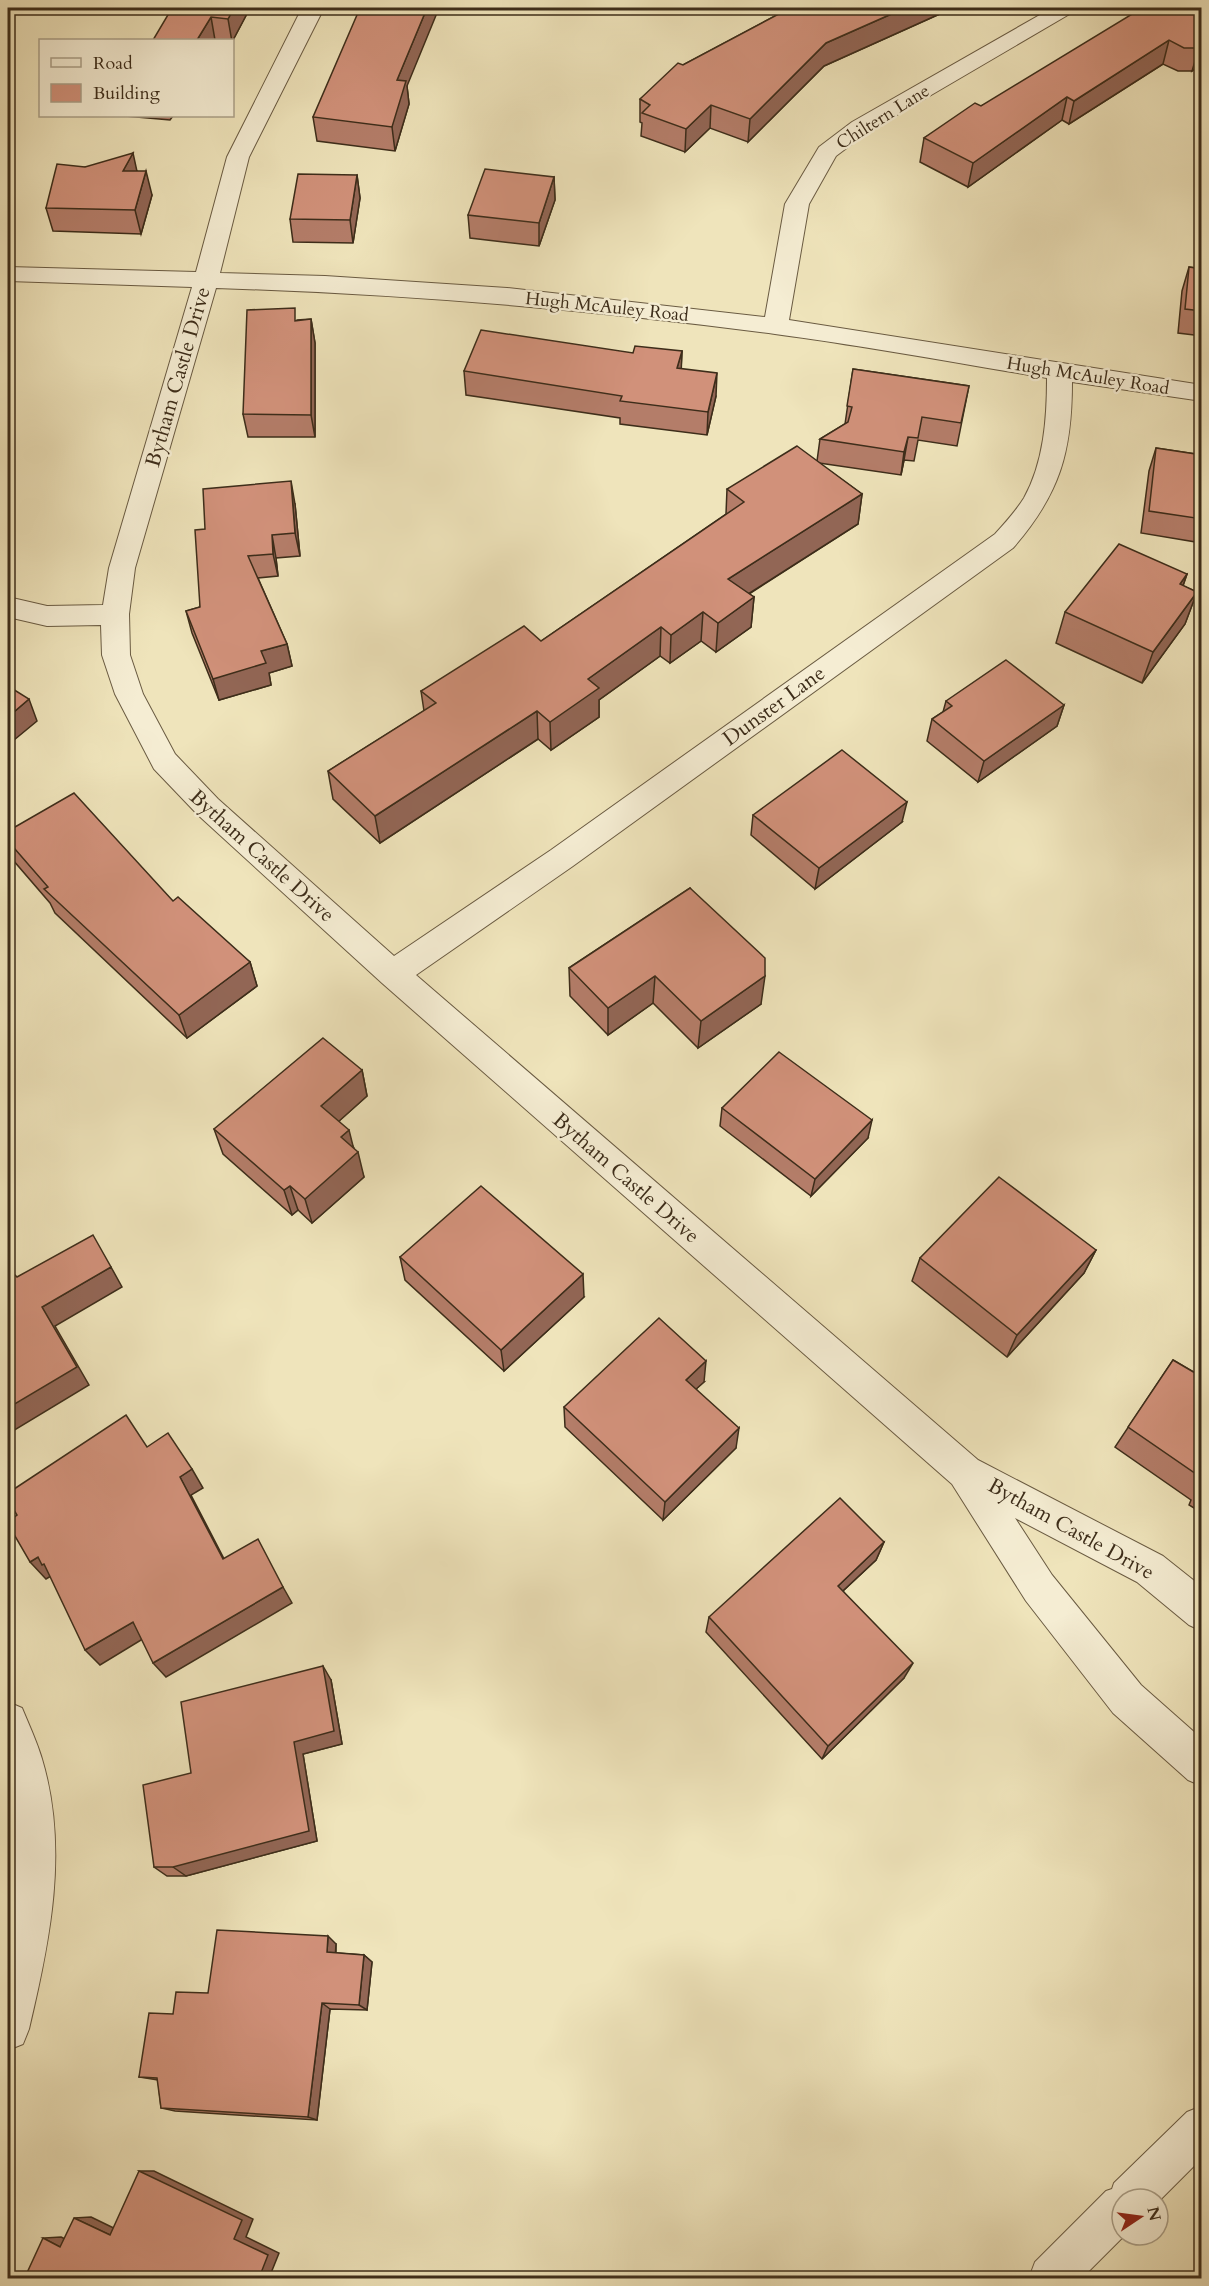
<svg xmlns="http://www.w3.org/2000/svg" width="1209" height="2286" font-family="Cardo,serif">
	<rect width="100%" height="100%" fill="#efe4bb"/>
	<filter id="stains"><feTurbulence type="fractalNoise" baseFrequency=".00333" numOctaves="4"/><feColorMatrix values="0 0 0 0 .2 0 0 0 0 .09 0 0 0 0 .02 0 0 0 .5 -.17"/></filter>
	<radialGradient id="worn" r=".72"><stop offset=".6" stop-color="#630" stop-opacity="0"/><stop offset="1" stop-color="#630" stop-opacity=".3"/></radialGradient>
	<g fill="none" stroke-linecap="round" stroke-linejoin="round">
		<defs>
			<g id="minor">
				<path d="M302,8H324L249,157L220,273L325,276L507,288L765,317L785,204L819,147L852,122L1052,8H1077L1073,12L868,132L836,156L809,204L789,320L1202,385V401L1072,382C1072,452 1060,494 1013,548L573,866L416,975L978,1460L1163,1556L1202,1587V1631L1189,1625L1137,1582L1015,1518L1052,1575L1141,1685L1202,1739V1786L1188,1780L1113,1713L1026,1601L952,1484L382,983L198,815L154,769L115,694L102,655L101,625L47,626L8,617V597L47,606L103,605L109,568L192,287L8,281V267L196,272L227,157ZM216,288C403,294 589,309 775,334C866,346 957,363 1047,378C1047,418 1044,462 1024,498C1016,511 1005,523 995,534L551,850L394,956L218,799L175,754L143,694L130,655L129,614L135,568Z"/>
				<path d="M8,1702L22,1708C29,1725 37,1742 42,1759C69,1849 50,1941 29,2029L23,2044L8,2050V1937L15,1866V1833L8,1781Z"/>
				<polygon points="1202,2106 1202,2158 1158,2202 1158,2199 1122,2199 1122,2235 1125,2235 1082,2278 1029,2278 1035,2262 1106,2191 1112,2189 1114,2183 1187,2112"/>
			</g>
		</defs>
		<use href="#minor" stroke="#6a5b42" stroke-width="2"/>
		<use href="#minor" fill="#f5edd3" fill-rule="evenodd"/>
	</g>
	<g fill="#b47d69" stroke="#3d2d1a" stroke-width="1.5">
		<polygon points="172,8 250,8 232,42 232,40 215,40"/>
		<polygon points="790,8 953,8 824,66 748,142 710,128 685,152 641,136 642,123 640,122 640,99 683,65"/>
		<polygon points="1202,8 1202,65 1192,71 1178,71 1163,64 1069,124 1062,120 968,187 920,162 924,138 981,106"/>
		<polygon points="407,86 409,104 395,151 317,141 313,117"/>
		<polygon points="125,116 173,116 170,120"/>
		<polygon points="85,167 137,171 152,195 141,234 53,231 46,208"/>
		<polygon points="357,175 360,198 353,243 293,242 290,219"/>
		<polygon points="554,177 555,200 539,246 470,238 468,215"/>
		<polygon points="1189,267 1202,269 1202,336 1178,333 1182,291"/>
		<polygon points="311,319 315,343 315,437 248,437 243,414 297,320"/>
		<polygon points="682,351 681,369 716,396 707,435 620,424 620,418 466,395 464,371 633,353"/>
		<polygon points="853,369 969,386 957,446 918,440 914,461 904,460 901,475 819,463 862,494 858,524 749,594 754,597 751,627 716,652 701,641 670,663 660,656 599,700 599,717 551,750 538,739 380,843 333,799 328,771 424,711 421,691 541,641 726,514 727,489 817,461 820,439 845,424"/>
		<polygon points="1156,448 1202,455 1202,543 1141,533 1149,471"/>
		<polygon points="295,504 300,556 276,558 278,576 258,578 287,644 292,666 269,673 271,685 219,700 192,633 186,611 200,607 205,529"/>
		<polygon points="1187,574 1183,586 1197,592 1185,624 1142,683 1056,643 1065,612"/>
		<polygon points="946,701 1064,705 1057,726 978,782 927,741 932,719 943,712"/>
		<polygon points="753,815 902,822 815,889 751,835"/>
		<polygon points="8,831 173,901 250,962 257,986 187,1038 55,913 50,903 13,860 8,848"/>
		<polygon points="690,888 761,1004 698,1048 653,1003 608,1035 570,996 569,968"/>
		<polygon points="362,1070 367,1096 339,1121 354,1148 364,1177 312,1223 298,1210 292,1215 223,1154 214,1129"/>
		<polygon points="722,1108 868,1138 811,1196 720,1126"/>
		<polygon points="1096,1250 1084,1273 1007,1357 912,1281 920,1258"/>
		<polygon points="400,1257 584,1297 504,1371 405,1280"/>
		<polygon points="1173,1360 1202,1377 1202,1513 1189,1505 1191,1500 1115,1447"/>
		<polygon points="704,1382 696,1389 736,1448 663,1520 565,1427 564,1407"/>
		<polygon points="884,1542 876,1560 843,1591 904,1678 822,1759 706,1632 709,1617"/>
		<polygon points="331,1680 342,1744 303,1754 317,1841 186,1876 167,1876 154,1867 191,1773"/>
		<polygon points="336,1944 336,1953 364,1955 372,1962 367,2010 330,2009 317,2120 175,2111 161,2108 158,2080 139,2077 173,2014 208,1993"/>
	</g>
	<g fill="#926655" stroke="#3d2d1a" stroke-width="1.5">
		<polygon points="234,8 250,8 232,42 228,19"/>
		<polygon points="427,8 439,8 407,86 409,104 395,151 392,127 397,80"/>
		<polygon points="905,8 953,8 824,66 748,142 750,119 826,43"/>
		<polygon points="211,17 215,40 197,40"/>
		<polygon points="1169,40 1163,64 1069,124 1074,101"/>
		<polygon points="1202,46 1202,65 1192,71 1199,48"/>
		<polygon points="1067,97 1062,120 968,187 973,163"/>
		<polygon points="711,105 710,128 685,152 686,129"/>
		<polygon points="133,153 138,176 123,171"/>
		<polygon points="146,171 152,195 141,234 135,210"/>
		<polygon points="357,175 360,198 353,243 350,220"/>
		<polygon points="554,177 555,200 539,246 539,223"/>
		<polygon points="311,319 315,343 315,437 311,415"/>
		<polygon points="682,351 681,375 677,368"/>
		<polygon points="717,373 716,396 707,435 708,412"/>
		<polygon points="908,437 904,460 901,475 904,452"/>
		<polygon points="291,481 295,504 300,556 295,533"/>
		<polygon points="862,494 858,524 726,608 728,579"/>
		<polygon points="272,535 276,558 278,576 273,554"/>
		<polygon points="1187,574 1176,605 1180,584"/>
		<polygon points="1197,592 1185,624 1142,683 1153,652"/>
		<polygon points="754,597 751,627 716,652 718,623"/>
		<polygon points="703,612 701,641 670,663 671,635"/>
		<polygon points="661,627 660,656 599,700 599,717 551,750 550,722 588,679"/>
		<polygon points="287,644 292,666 269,673 271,685 219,700 213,679 261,651"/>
		<polygon points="29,699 37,721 8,745 8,717"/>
		<polygon points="1064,705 1057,726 978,782 984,761"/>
		<polygon points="537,711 538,739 380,843 375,816"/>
		<polygon points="907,802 902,822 815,889 819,868"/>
		<polygon points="250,962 257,986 187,1038 179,1015"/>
		<polygon points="655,976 653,1003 608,1035 608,1008"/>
		<polygon points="765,976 761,1004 698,1048 701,1021"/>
		<polygon points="362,1070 367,1096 328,1131 321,1106"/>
		<polygon points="872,1120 868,1138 811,1196 815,1179"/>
		<polygon points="349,1130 355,1154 358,1152 364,1177 312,1223 305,1199 341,1137"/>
		<polygon points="290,1186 298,1210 292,1215 284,1190"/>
		<polygon points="1096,1250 1084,1273 1007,1357 1017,1335"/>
		<polygon points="111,1267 122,1287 55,1326 89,1385 8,1434 8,1408 42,1307"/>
		<polygon points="583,1274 584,1297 504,1371 501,1350"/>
		<polygon points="706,1361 704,1382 684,1400 686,1380"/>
		<polygon points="739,1428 736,1448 663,1520 665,1502"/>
		<polygon points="192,1469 203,1488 191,1495 233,1576 223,1559 180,1477"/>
		<polygon points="884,1542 876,1560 831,1602 838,1586"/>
		<polygon points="38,1557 59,1581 51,1576 46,1579 30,1562"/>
		<polygon points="283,1587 292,1603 166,1677 153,1663"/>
		<polygon points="133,1622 146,1637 100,1665 85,1650"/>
		<polygon points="913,1663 904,1678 822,1759 828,1746"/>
		<polygon points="323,1666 331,1680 342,1744 303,1754 317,1841 186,1876 173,1867 294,1742"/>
		<polygon points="328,1936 336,1944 335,1959 327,1952"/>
		<polygon points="364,1955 372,1962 367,2010 359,2005"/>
		<polygon points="322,2003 330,2009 317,2120 308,2117"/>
		<polygon points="139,2171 154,2171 253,2219 246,2237 279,2253 269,2278 259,2278 234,2239"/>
		<polygon points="91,2217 126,2234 110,2235 74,2218"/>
		<polygon points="61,2237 78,2245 60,2247 43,2238"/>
	</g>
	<g fill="#d1917a" stroke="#3d2d1a" stroke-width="1.5">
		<polygon points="172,8 234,8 228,19 211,17 197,40 153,40"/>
		<polygon points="360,8 427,8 397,80 406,81 392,127 313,117"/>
		<polygon points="790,8 905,8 826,43 750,119 711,105 686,129 642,113 650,105 640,99 678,63 683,65"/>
		<polygon points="1142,8 1202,8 1202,46 1199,48 1184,48 1169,40 1074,101 1067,97 973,163 924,138 975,103 981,106"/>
		<polygon points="133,153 123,171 146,171 135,210 46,208 57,164 85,167"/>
		<polygon points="485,169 554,177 539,223 468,215"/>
		<polygon points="298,174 357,175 350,220 290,219"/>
		<polygon points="1189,267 1202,269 1202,311 1185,309"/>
		<polygon points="295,308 295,321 311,319 311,415 243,414 247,310"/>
		<polygon points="481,330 633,353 635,346 682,351 677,368 717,373 708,412 620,401 622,396 464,371"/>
		<polygon points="853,369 969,386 961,423 922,417 918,438 908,437 904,452 820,439 848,422 852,407 847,406"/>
		<polygon points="797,446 862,494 728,579 754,597 718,623 703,612 671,635 661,627 588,679 599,688 550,722 537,711 375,816 328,771 436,703 421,691 524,626 541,641 744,502 727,489"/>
		<polygon points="1156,448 1202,455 1202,519 1149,511"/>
		<polygon points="291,481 295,533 272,535 273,554 248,556 287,644 261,651 266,663 213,679 186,611 200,607 195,530 205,529 203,489"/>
		<polygon points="1119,544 1187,574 1180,584 1197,592 1153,652 1065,612"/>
		<polygon points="1006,660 1064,705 984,761 932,719 952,706 946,701"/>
		<polygon points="8,686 29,699 8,717"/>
		<polygon points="842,750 907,802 819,868 753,815"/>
		<polygon points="74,793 173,901 178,897 250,962 179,1015 44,889 48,887 8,841 8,831"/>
		<polygon points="690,888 765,958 765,976 701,1021 655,976 608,1008 569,968"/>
		<polygon points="323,1038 362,1070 321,1106 349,1130 341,1137 358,1152 305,1199 290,1186 284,1190 214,1129"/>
		<polygon points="779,1052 872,1120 815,1179 722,1108"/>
		<polygon points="999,1177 1096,1250 1017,1335 920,1258"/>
		<polygon points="481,1186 583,1274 501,1350 400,1257"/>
		<polygon points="93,1235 111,1267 42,1307 77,1367 8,1408 8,1276 13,1273 17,1277"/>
		<polygon points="659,1318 706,1361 686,1380 739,1428 665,1502 564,1407"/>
		<polygon points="1173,1360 1202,1377 1202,1478 1128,1427"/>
		<polygon points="126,1415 147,1447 168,1433 192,1469 180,1477 223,1559 258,1539 283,1587 153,1663 133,1622 85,1650 44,1564 42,1565 38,1557 30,1562 8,1524 8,1522 17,1515 8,1500 8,1493"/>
		<polygon points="840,1498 884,1542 838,1586 913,1663 828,1746 709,1617"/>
		<polygon points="323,1666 334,1731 294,1742 309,1831 173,1867 154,1867 143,1785 191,1773 181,1702"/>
		<polygon points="217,1930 328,1936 327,1952 364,1955 359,2005 322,2003 308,2117 161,2108 157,2078 139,2077 149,2013 173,2014 176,1992 208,1993"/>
		<polygon points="139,2171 242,2220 234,2239 268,2255 259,2278 32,2278 26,2275 43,2238 60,2247 74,2218 110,2235"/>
	</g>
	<g text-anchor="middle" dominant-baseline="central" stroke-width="5" stroke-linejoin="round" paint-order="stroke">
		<g font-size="18" fill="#3d2d1a" stroke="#f5edd3">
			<text transform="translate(883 117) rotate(-32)">Chiltern Lane</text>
			<text transform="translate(607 307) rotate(6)">Hugh McAuley Road</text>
			<text transform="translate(1088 376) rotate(9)">Hugh McAuley Road</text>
		</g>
		<g font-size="21" fill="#3d2d1a" stroke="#f5edd3">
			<text transform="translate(178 377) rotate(-74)">Bytham Castle Drive</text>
			<text transform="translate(774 706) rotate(-36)">Dunster Lane</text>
			<text transform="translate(262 856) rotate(42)">Bytham Castle Drive</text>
			<text transform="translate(626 1178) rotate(41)">Bytham Castle Drive</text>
			<text transform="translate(1071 1529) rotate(29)">Bytham Castle Drive</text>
		</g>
	</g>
	<rect width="1209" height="2286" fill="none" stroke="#efe4bb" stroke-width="30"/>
	<rect x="9" y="9" width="1191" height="2268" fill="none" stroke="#3d2d1a" stroke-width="3"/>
	<rect x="15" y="15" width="1179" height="2256" fill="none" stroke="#3d2d1a" stroke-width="1.5"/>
	<rect x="39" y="39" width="195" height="78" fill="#f5edd3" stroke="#aba089" stroke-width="1.5"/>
	<rect x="51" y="58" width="30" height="9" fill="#f5edd3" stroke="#aba089" stroke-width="1.5"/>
	<text x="93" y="69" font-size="18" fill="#3d2d1a">Road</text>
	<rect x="51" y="84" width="30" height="18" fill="#d1917a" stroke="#aba089" stroke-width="1.5"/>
	<text x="93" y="99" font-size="18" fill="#3d2d1a">Building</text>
	<g transform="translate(1140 2217) rotate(77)"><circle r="28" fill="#f5edd3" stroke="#aba089" stroke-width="1.5"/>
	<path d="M0-4.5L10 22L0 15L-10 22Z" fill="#8f2418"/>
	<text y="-9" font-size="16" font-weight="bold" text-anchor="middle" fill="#3d2d1a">N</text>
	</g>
	<rect width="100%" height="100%" filter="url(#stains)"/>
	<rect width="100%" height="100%" fill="url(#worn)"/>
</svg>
